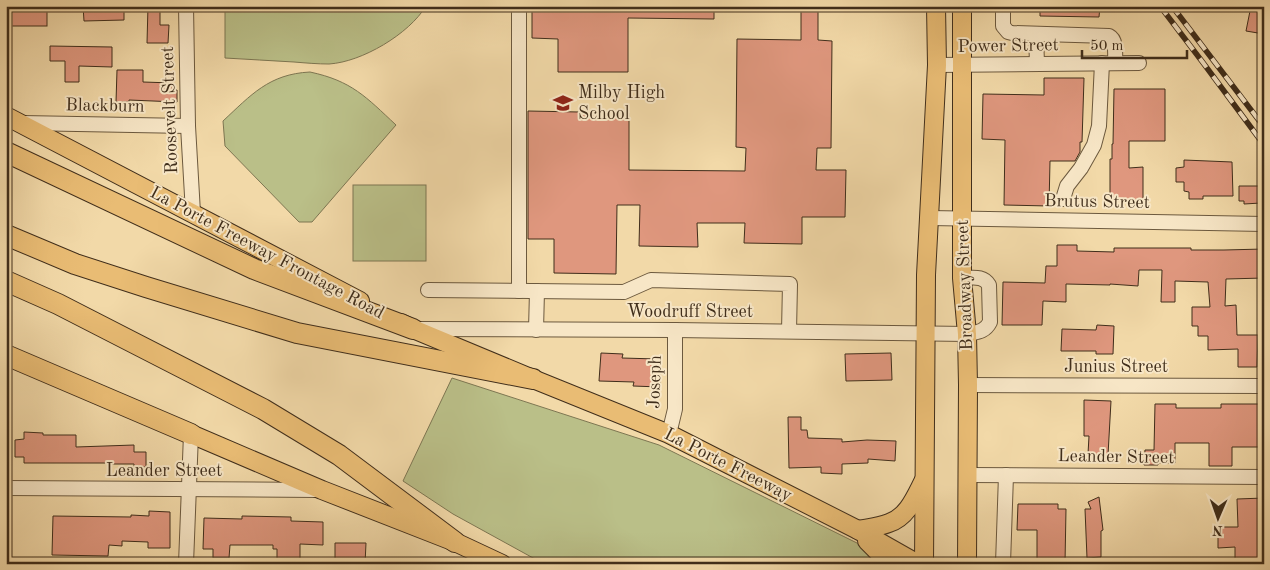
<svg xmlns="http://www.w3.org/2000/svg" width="1270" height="570" font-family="'Old Standard TT',serif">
	<rect width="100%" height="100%" fill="#f2d9a8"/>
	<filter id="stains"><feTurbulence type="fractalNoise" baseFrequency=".004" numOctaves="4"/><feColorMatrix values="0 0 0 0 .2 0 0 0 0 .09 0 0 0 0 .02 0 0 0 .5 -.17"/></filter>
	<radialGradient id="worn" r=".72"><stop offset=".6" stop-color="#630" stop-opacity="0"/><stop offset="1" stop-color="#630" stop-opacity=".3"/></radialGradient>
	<g fill="#babf88" stroke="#7d7652">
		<path d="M225,6H426C409,34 362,62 329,64C318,64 306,63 294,62C271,61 248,59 225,58Z"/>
		<path d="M310,72C352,81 366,97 396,125L312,222H299L225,146L223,121C251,95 269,74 310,72Z"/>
		<rect x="353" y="185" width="73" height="76"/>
		<polygon points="452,378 659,445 863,546 873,564 544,564 453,514 403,481"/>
	</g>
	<g fill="#df977e" stroke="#402e1b">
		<rect x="6" y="6" width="41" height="20"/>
		<polygon points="83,6 124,6 124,20 84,21"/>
		<polygon points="148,6 160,6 160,25 169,25 168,43 147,43"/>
		<polygon points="532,6 714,6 714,19 628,18 628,72 558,72 558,39 532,38"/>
		<polygon points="801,6 818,6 818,40 832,41 831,148 817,148 816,170 846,170 845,217 802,217 802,244 744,243 745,223 697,223 698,247 639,246 640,205 617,205 616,274 554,273 554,239 528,239 528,111 629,113 629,170 745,171 746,148 736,147 737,39 801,40"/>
		<polygon points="1040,6 1100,6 1099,17 1040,16"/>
		<polygon points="1251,6 1264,6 1264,34 1246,31"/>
		<polygon points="50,46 112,47 112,67 79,66 79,82 65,82 65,61 50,61"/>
		<polygon points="117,70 143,70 143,82 173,83 172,90 177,90 177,102 129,100 129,102 116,102"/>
		<polygon points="1044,78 1084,78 1082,142 1080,142 1080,152 1075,161 1050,161 1049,206 1004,205 1005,140 982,139 983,94 1044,95"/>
		<polygon points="1114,89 1165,89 1165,141 1129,141 1129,168 1143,167 1143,200 1110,201 1110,159 1112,159 1112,144 1113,144"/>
		<polygon points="1184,160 1232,162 1233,196 1203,196 1203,199 1189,199 1189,192 1184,191 1184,182 1176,182 1176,168 1184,167"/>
		<polygon points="1239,186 1264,186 1264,201 1261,201 1261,203 1244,204 1244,201 1239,201"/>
		<polygon points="1057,245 1077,245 1077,251 1114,252 1114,248 1191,248 1191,250 1224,250 1264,249 1264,278 1226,279 1225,306 1236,305 1237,335 1258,335 1257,367 1238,367 1238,349 1208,350 1208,336 1198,336 1198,326 1192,326 1192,307 1210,307 1208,282 1175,281 1175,302 1161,302 1162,270 1139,270 1138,286 1110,284 1110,285 1066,284 1066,302 1043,301 1042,325 1002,325 1003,282 1045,283 1046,266 1057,266"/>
		<polygon points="1097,325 1114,326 1113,354 1096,354 1096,351 1061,351 1062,329 1096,330"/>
		<polygon points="601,353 623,354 622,358 657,359 657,371 660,371 660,387 633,386 634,382 599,381"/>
		<polygon points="891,353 892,380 846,381 845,354"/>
		<polygon points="1084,400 1111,401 1108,455 1088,454 1089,436 1084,436"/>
		<polygon points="1155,404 1176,404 1176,408 1221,408 1221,404 1261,404 1261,437 1264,436 1264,447 1232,447 1232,466 1209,466 1209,443 1175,443 1175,463 1158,463 1158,465 1144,465 1145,450 1154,450"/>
		<polygon points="788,417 801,417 801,430 807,430 808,438 842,439 842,442 867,440 896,441 895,461 868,459 868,463 842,464 842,474 821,473 821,467 789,468"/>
		<polygon points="24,432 43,433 43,435 76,435 76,447 134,445 134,452 146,452 146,467 134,467 134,464 112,464 112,463 24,463 24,457 15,457 15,440 24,439"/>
		<polygon points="1099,497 1103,530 1101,531 1101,557 1087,558 1085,509 1091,509 1088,502"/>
		<polygon points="1264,498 1264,564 1235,564 1235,547 1218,548 1218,527 1238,527 1237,499"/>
		<polygon points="1018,504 1058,504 1058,509 1066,509 1065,563 1037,564 1037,530 1017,530"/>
		<polygon points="149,511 170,512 170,548 148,548 148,542 122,541 122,546 109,545 108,556 52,555 53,516 131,517 131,515 149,516"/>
		<polygon points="242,516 291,517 291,521 323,522 323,545 300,544 300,564 277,564 277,549 273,549 273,545 230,545 229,558 213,558 213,549 203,549 204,518 242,519"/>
		<polygon points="335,543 366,543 365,564 335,564"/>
	</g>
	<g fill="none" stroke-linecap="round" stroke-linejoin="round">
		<defs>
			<g id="minor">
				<polyline points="186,6 188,126 193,213"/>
				<path d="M1003,6V26L1008,32L1012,33L1109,36C1117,40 1115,54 1115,63"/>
				<polyline points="1036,34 1037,64"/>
				<polyline points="937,65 1139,63"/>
				<polyline points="22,123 188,126"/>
				<polyline points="1063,199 1067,186 1081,168 1094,145 1099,126 1102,63"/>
				<polyline points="930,218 1264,224"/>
				<polyline points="428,290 624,292 651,280 790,284 789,331"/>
				<polyline points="519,291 519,6"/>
				<path d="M419,329L675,330L967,334C977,332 985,332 990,322L989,285C983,275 973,278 962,278"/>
				<polyline points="536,330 537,291"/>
				<polyline points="968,385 1264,386"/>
				<polyline points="669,434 675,409 675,330"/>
				<polyline points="968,475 1264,477"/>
				<polyline points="6,488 317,490"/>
				<polyline points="186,564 191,434"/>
				<polyline points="1003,564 1006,475"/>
			</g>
			<g id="major">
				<polyline points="962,6 962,278 967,334 968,385 967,564"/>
				<polyline points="6,116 360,301"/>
				<polyline points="401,323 413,329 533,379 669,434 858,530 918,564"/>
				<polyline points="191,434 322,490 455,542 502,564"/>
				<path d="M858,530C868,528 879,527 889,523C908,517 916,495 924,480"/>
				<polyline points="867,541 883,557 885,564"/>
				<polyline points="924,564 926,275 937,65 936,6"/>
			</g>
			<g id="highway">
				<polyline points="6,152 254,269 413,329"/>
				<polyline points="6,235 75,264 146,287 297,333 533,379"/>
				<polyline points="6,281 58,304 263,409 339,455 455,542"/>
				<polyline points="6,355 191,434"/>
			</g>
		</defs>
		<use href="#minor" stroke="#6c593e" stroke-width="16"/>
		<use href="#major" stroke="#402e1b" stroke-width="20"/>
		<use href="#highway" stroke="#402e1b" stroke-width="22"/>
		<use href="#minor" stroke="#f7e6c6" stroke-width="14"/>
		<use href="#major" stroke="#e9bc74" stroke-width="18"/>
		<use href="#highway" stroke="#e9bc74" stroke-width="20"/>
		<defs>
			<g id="rail">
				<polyline points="1160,6 1204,64 1264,145"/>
				<polyline points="1172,6 1264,127"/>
			</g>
		</defs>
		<use href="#rail" stroke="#402e1b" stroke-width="5.5"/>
		<use href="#rail" stroke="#f7e6c6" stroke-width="4" stroke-dasharray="11" stroke-linecap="butt"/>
	</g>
	<defs>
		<symbol id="school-bare" viewBox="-9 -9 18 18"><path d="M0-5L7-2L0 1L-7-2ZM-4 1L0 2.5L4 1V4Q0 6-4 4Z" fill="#8f2418" stroke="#f7e6c6" stroke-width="2.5" paint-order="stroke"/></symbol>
	</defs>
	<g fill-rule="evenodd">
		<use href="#school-bare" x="549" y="89" width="28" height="28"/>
	</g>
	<g text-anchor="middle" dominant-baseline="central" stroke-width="4" stroke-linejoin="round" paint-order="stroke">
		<g font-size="18" fill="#402e1b" stroke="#f7e6c6">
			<text transform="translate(1008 46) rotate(-1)">Power Street</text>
			<text transform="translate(105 106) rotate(1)">Blackburn</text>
			<text transform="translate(170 110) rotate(-92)">Roosevelt Street</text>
			<text transform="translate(1097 202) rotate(1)">Brutus Street</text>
			<text transform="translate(267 253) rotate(28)">La Porte Freeway Frontage Road</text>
			<text transform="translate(965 285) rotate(-92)">Broadway Street</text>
			<text x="690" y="312">Woodruff Street</text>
			<text x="1116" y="367">Junius Street</text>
			<text transform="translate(655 382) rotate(-88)">Joseph</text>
			<text transform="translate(1116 457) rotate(1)">Leander Street</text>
			<text transform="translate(728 465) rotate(27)">La Porte Freeway</text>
			<text x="164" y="471">Leander Street</text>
		</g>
		<g font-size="18" fill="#402e1b" stroke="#f7e6c6" text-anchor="start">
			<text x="578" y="93">Milby High<tspan x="578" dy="21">School</tspan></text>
		</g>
	</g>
	<rect width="1270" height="570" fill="none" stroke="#f2d9a8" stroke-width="25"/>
	<rect x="8" y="8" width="1255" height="555" fill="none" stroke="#402e1b" stroke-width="2.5"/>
	<rect x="12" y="12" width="1245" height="545" fill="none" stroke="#402e1b"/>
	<g transform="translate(1218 518) rotate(182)" stroke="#f7e6c6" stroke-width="4" paint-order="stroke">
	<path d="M0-4L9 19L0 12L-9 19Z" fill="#402e1b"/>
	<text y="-8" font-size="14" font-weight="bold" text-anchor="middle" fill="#402e1b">N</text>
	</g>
	<path d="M1082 50v8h105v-8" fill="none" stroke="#402e1b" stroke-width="2.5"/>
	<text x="1090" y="50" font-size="15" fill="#402e1b" stroke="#f7e6c6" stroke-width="4" paint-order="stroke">50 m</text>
	<rect width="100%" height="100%" filter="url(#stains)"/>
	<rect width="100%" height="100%" fill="url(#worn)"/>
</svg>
